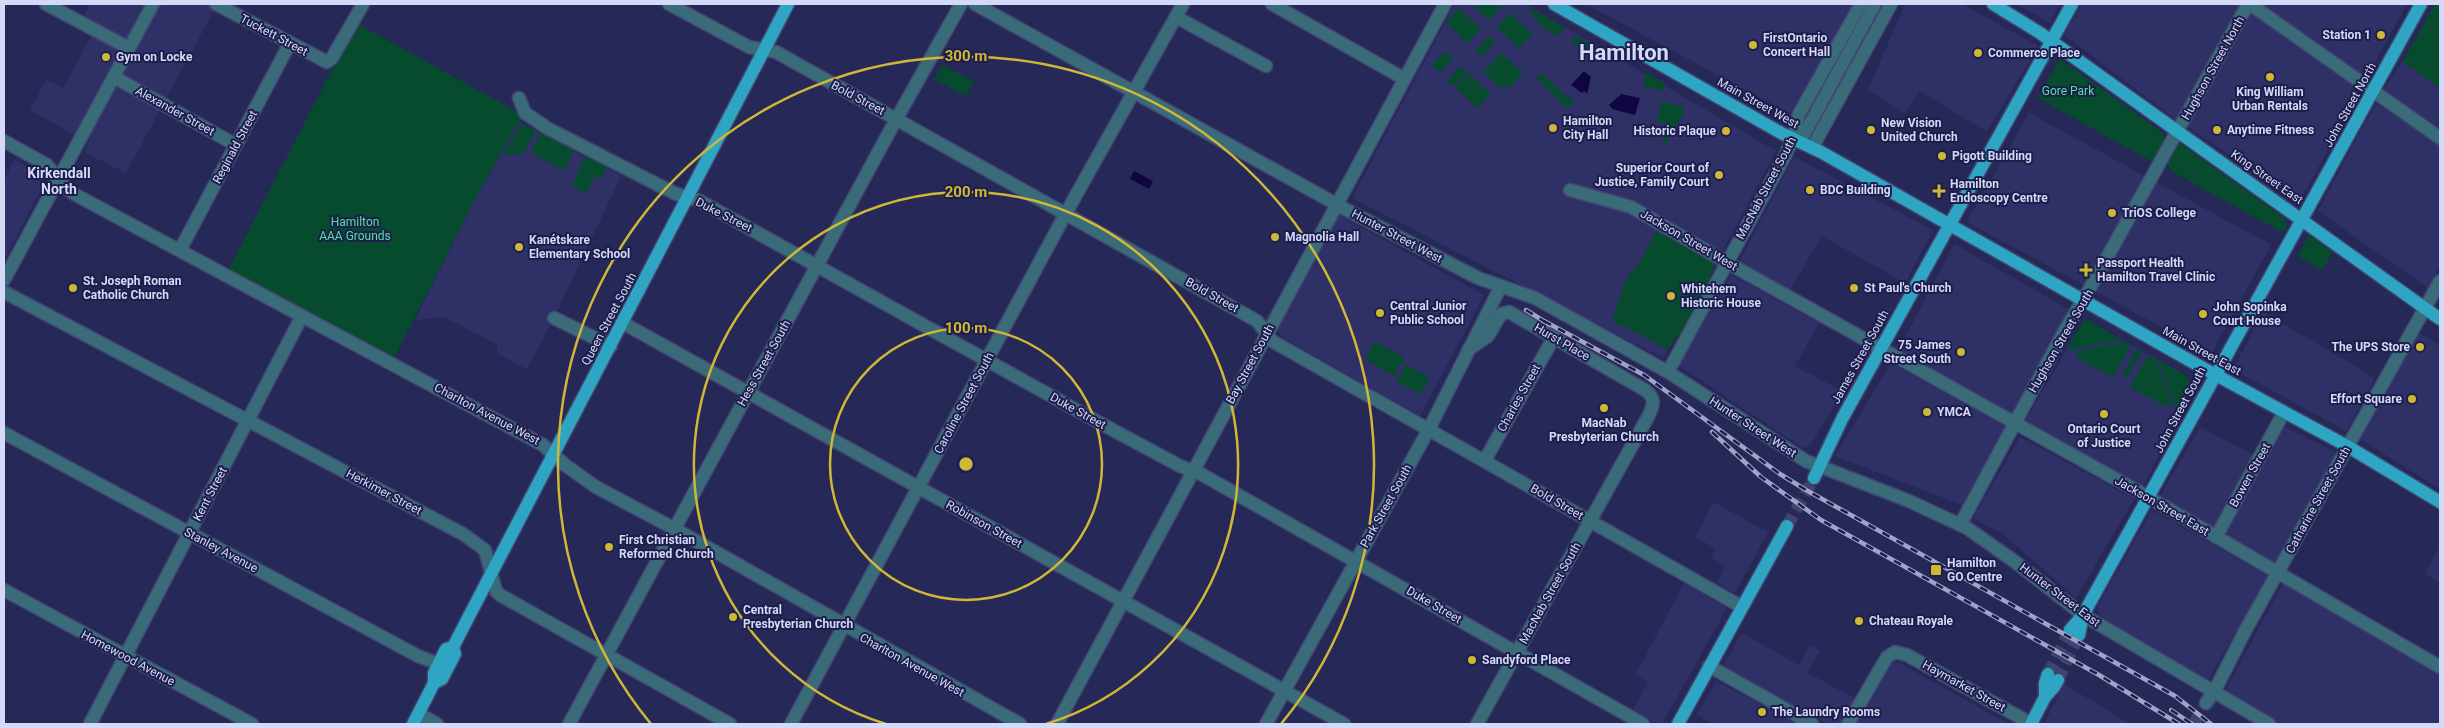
<svg xmlns="http://www.w3.org/2000/svg" width="2444" height="728" font-family="Roboto,sans-serif">
	<rect width="100%" height="100%" fill="#262957"/>
	<g fill="#2f3166">
		<polygon points="90,4 206,4 214,10 126,173 84,152 90,139 71,133 30,110 46,80 63,88 97,26 83,17"/>
		<polygon points="1455,4 1525,4 1776,151 1714,267 1657,234 1613,319 1668,350 1663,358 1352,198"/>
		<polygon points="1586,4 1856,4 1790,114"/>
		<polygon points="1905,4 1962,4 2038,46 1987,132 1920,91 1905,113 1868,90"/>
		<polygon points="2017,4 2060,4 2050,23"/>
		<polygon points="2082,4 2407,4 2300,201 2174,118 2064,35"/>
		<polygon points="2403,61 2440,89 2440,132 2382,92"/>
		<polygon points="2376,103 2440,146 2440,265 2428,288 2318,211"/>
		<polygon points="2029,113 2271,245 2211,354 1967,222"/>
		<polygon points="519,122 621,176 551,324 527,369 498,354 497,344 444,317 415,320 475,199"/>
		<polygon points="1794,157 1933,230 1905,283 1822,236 1790,290 1739,262"/>
		<polygon points="14,159 47,178 4,260 4,181"/>
		<polygon points="1337,214 1484,295 1420,416 1282,337 1276,327"/>
		<polygon points="1954,244 2070,310 2013,413 1898,351"/>
		<polygon points="1731,275 1819,323 1795,366 1840,390 1844,390 1810,446 1803,448 1678,365"/>
		<polygon points="2263,312 2375,378 2346,431 2233,369"/>
		<polygon points="2085,319 2185,375 2191,388 2143,487 2025,421"/>
		<polygon points="2419,333 2440,345 2440,489 2359,438"/>
		<polygon points="1891,363 2006,426 1962,505 1835,456"/>
		<polygon points="2200,427 2265,461 2284,427 2336,452 2276,564 2160,496"/>
		<polygon points="2020,437 2134,499 2076,598 2004,535 1973,518"/>
		<polygon points="1713,502 1768,532 1735,593 1717,583 1726,566 1711,558 1716,549 1696,537"/>
		<polygon points="2152,510 2268,576 2208,680 2120,631 2099,614 2097,608"/>
		<polygon points="2440,546 2440,583 2425,574"/>
		<polygon points="2284,582 2440,673 2440,724 2278,724 2224,693"/>
		<polygon points="1684,583 1727,608 1662,724 1657,724 1633,710 1648,682 1636,674"/>
		<polygon points="1742,633 1799,665 1810,645 1820,651 1807,673 1855,698 1841,724 1828,724 1722,668"/>
		<polygon points="1894,660 1983,710 2011,724 1856,724"/>
		<polygon points="1716,681 1795,722 1794,724 1715,724 1697,715"/>
		<polygon points="2064,684 2130,724 2044,724"/>
	</g>
	<g fill="#064b2d">
		<polygon points="1472,4 1501,4 1503,5 1489,20"/>
		<polygon points="2435,4 2440,4 2440,89 2403,61"/>
		<polygon points="1459,8 1481,29 1467,43 1446,22"/>
		<polygon points="1530,8 1566,28 1556,36 1549,29 1547,31 1532,16 1533,14 1528,9"/>
		<polygon points="1510,13 1532,34 1519,48 1497,27"/>
		<polygon points="356,23 523,115 475,199 394,358 229,269"/>
		<polygon points="1489,36 1495,43 1481,57 1475,51"/>
		<polygon points="1576,36 1594,46 1585,54 1571,41"/>
		<polygon points="1446,51 1453,58 1440,72 1432,65"/>
		<polygon points="1501,53 1523,73 1509,89 1506,86 1501,89 1483,72"/>
		<polygon points="2060,59 2163,133 2165,141 2154,160 2151,161 2038,98"/>
		<polygon points="942,65 974,81 966,96 934,80"/>
		<polygon points="1461,66 1467,72 1453,86 1447,80"/>
		<polygon points="1468,73 1491,94 1477,108 1455,87"/>
		<polygon points="1541,73 1574,102 1567,108 1536,78"/>
		<polygon points="1645,73 1665,83 1663,91 1643,86"/>
		<polygon points="1661,102 1684,107 1683,114 1665,146 1662,145 1667,124 1657,121"/>
		<polygon points="522,124 536,130 524,153 503,155"/>
		<polygon points="541,133 574,150 564,170 531,153"/>
		<polygon points="2178,142 2284,218 2287,226 2283,233 2171,171 2167,162"/>
		<polygon points="585,156 606,167 602,179 595,176 586,193 572,186"/>
		<polygon points="1656,232 1672,236 1713,261 1712,265 1714,267 1710,274 1713,280 1680,336 1677,335 1668,350 1625,326 1621,327 1613,319 1625,281 1639,263"/>
		<polygon points="2309,235 2333,252 2322,270 2298,256"/>
		<polygon points="2085,319 2087,320 2122,340 2070,350 2068,347"/>
		<polygon points="1375,341 1404,357 1394,376 1365,359"/>
		<polygon points="2126,342 2131,345 2113,377 2077,358 2079,354 2074,352"/>
		<polygon points="2137,349 2142,351 2127,378 2122,375"/>
		<polygon points="2148,355 2155,358 2174,407 2169,404 2167,407 2130,387"/>
		<polygon points="2158,360 2185,375 2189,381 2190,391 2178,412"/>
		<polygon points="1406,364 1430,378 1420,394 1396,381"/>
	</g>
	<g fill="#0f0641">
		<polygon points="1584,71 1591,77 1587,94 1584,91 1582,93 1571,85"/>
		<polygon points="1621,94 1640,98 1635,115 1612,109 1609,105"/>
		<polygon points="1134,171 1153,181 1149,189 1130,179"/>
	</g>
	<g fill="none" stroke-linecap="round" stroke-linejoin="round">
		<polyline stroke="#40436f" stroke-width="12" stroke-dasharray="12 6" stroke-linecap="butt" points="2194,724 2206,703"/>
		<g stroke="#40436f" stroke-width="12" stroke-dasharray="12 6" stroke-linecap="butt">
			<polyline points="1787,526 1814,478"/>
			<polyline points="2048,674 2070,630"/>
			<polyline points="2058,680 2079,635"/>
		</g>
		<defs>
			<g id="minor">
				<polyline points="46,4 129,48"/>
				<polyline points="216,4 327,62 332,58 363,4"/>
				<polyline points="669,4 749,47 776,52 1257,321 1272,341 1742,607"/>
				<polyline points="975,4 1345,209 1478,278 1535,298 1668,372 1806,461 1909,501 1967,528 2014,561 2083,615 2269,724"/>
				<polyline points="1272,4 1403,78"/>
				<polyline points="2250,4 2440,138"/>
				<polyline points="1176,17 1266,66"/>
				<polyline points="114,77 236,145"/>
				<polyline points="519,98 525,113 547,128 674,193 700,201 1098,422 1180,466 1201,474 1643,724"/>
				<polyline points="4,141 47,165 66,188 74,194 543,445 565,465 596,487 675,529 1020,724"/>
				<polyline points="1800,142 1875,4"/>
				<polyline points="1812,148 1891,4"/>
				<polyline points="1570,190 1631,207 1726,262 2148,497 2440,667"/>
				<polyline points="180,250 290,43"/>
				<polyline points="4,280 153,4"/>
				<polyline points="4,292 463,534 485,550 496,591 500,595 730,724"/>
				<polyline points="554,318 611,346"/>
				<polyline points="623,323 1344,724"/>
				<path d="M1469,349L1488,336L1501,314L1509,312L1645,390C1656,398 1654,405 1648,417L1477,724"/>
				<polyline points="1668,372 1785,156 1793,138 1799,114 1861,4"/>
				<polyline points="4,433 418,656 439,664"/>
				<polyline points="1485,460 1554,337"/>
				<polyline points="1960,525 2066,328 2090,288 2248,4"/>
				<polyline points="2216,537 2284,412"/>
				<polyline points="4,590 252,724"/>
				<polyline points="1709,666 1812,724"/>
				<polyline points="2206,703 2214,692 2245,631 2440,281"/>
				<polyline points="419,714 437,724"/>
				<polyline points="90,724 302,316"/>
				<polyline points="569,724 893,125 961,4"/>
				<polyline points="791,724 1066,213 1183,4"/>
				<polyline points="1057,724 1445,4"/>
				<polyline points="1266,724 1429,429 1501,286"/>
				<polyline points="1848,724 1887,657 1895,652 1907,655 2032,724"/>
			</g>
			<g id="major">
				<polyline points="1554,4 1783,134 1821,152 2203,368 2347,446 2440,502"/>
				<polyline points="1993,4 2040,33 2440,319"/>
				<polyline points="1814,478 1842,419 2072,4"/>
				<polyline points="2070,630 2083,615 2421,4"/>
				<polyline points="2079,635 2083,615"/>
				<polyline points="434,683 442,679 455,654 453,647"/>
				<polyline points="2045,697 2045,683 2048,674"/>
				<polyline points="413,724 434,683 434,673 446,649 453,647 788,4"/>
				<polyline points="1678,724 1787,526"/>
				<polyline points="2031,724 2045,697 2054,687 2058,680"/>
			</g>
		</defs>
		<use href="#minor" stroke="#424571" stroke-width="15"/>
		<use href="#major" stroke="#424571" stroke-width="15"/>
		<use href="#minor" stroke="#3a6b79" stroke-width="12"/>
		<use href="#major" stroke="#2ea5c2" stroke-width="12"/>
		<defs>
			<g id="rail">
				<polyline points="1526,310 1550,325"/>
				<polyline points="1544,321 1644,375 1780,474 1806,490 2175,696 2211,724"/>
				<polyline points="1712,432 1761,477 1821,520 2099,675 2179,724"/>
				<polyline points="2171,710 2192,724"/>
			</g>
		</defs>
		<use href="#rail" stroke="#a0a4c7" stroke-width="4.5"/>
		<use href="#rail" stroke="#1d1e4c" stroke-width="2.5" stroke-dasharray="8" stroke-linecap="butt"/>
	</g>
	<g fill="none" stroke="#d0b837" stroke-width="2.5">
		<circle cx="966" cy="464" r="136"/>
		<path d="M886 724A272 272 0 1 1 1046 724"/>
		<path d="M651 724A408 408 0 1 1 1281 724"/>
	</g>
	<g fill="#d0b837" stroke="#1d1e4c" stroke-width="2">
		<circle cx="2381" cy="35" r="5"/>
		<circle cx="1753" cy="45" r="5"/>
		<circle cx="1978" cy="53" r="5"/>
		<circle cx="106" cy="57" r="5"/>
		<circle cx="2270" cy="77" r="5"/>
		<circle cx="1553" cy="128" r="5"/>
		<circle cx="1871" cy="130" r="5"/>
		<circle cx="2217" cy="130" r="5"/>
		<circle cx="1726" cy="131" r="5"/>
		<circle cx="1942" cy="156" r="5"/>
		<circle cx="1719" cy="175" r="5"/>
		<circle cx="1810" cy="190" r="5"/>
		<path d="M1936.5 183.5h5v5h5v5h-5v5h-5v-5h-5v-5h5z"/>
		<circle cx="2112" cy="213" r="5"/>
		<circle cx="1275" cy="237" r="5"/>
		<circle cx="519" cy="247" r="5"/>
		<path d="M2083.5 262.5h5v5h5v5h-5v5h-5v-5h-5v-5h5z"/>
		<circle cx="73" cy="288" r="5"/>
		<circle cx="1854" cy="288" r="5"/>
		<circle cx="1671" cy="296" r="5"/>
		<circle cx="1380" cy="313" r="5"/>
		<circle cx="2203" cy="314" r="5"/>
		<circle cx="2420" cy="347" r="5"/>
		<circle cx="1961" cy="352" r="5"/>
		<circle cx="2412" cy="399" r="5"/>
		<circle cx="1604" cy="408" r="5"/>
		<circle cx="1927" cy="412" r="5"/>
		<circle cx="2104" cy="414" r="5"/>
		<circle cx="609" cy="547" r="5"/>
		<rect x="1930" y="564" width="12" height="12" rx="2.5"/>
		<circle cx="733" cy="617" r="5"/>
		<circle cx="1859" cy="621" r="5"/>
		<circle cx="1472" cy="660" r="5"/>
		<circle cx="1762" cy="712" r="5"/>
	</g>
	<g text-anchor="middle" dominant-baseline="central" stroke-width="4" stroke-linejoin="round" paint-order="stroke">
		<g font-size="12" fill="#d4d9f7" stroke="#1d1e4c">
			<text transform="translate(274 35) rotate(28)">Tuckett Street</text>
			<text transform="translate(2213 68) rotate(-61)">Hughson Street North</text>
			<text transform="translate(858 98) rotate(28)">Bold Street</text>
			<text transform="translate(1758 103) rotate(29)">Main Street West</text>
			<text transform="translate(2350 105) rotate(-61)">John Street North</text>
			<text transform="translate(175 111) rotate(29)">Alexander Street</text>
			<text transform="translate(235 147) rotate(-62)">Reginald Street</text>
			<text transform="translate(2267 177) rotate(35)">King Street East</text>
			<text transform="translate(1766 188) rotate(-62)">MacNab Street South</text>
			<text transform="translate(724 215) rotate(27)">Duke Street</text>
			<text transform="translate(1397 236) rotate(28)">Hunter Street West</text>
			<text transform="translate(1689 240) rotate(30)">Jackson Street West</text>
			<text transform="translate(1212 295) rotate(29)">Bold Street</text>
			<text transform="translate(609 319) rotate(-62)">Queen Street South</text>
			<text transform="translate(2061 341) rotate(-60)">Hughson Street South</text>
			<text transform="translate(1562 342) rotate(30)">Hurst Place</text>
			<text transform="translate(2202 351) rotate(29)">Main Street East</text>
			<text transform="translate(1860 357) rotate(-61)">James Street South</text>
			<text transform="translate(764 363) rotate(-61)">Hess Street South</text>
			<text transform="translate(1250 364) rotate(-62)">Bay Street South</text>
			<text transform="translate(1519 398) rotate(-61)">Charles Street</text>
			<text transform="translate(964 403) rotate(-62)">Caroline Street South</text>
			<text transform="translate(2180 410) rotate(-62)">John Street South</text>
			<text transform="translate(1078 411) rotate(29)">Duke Street</text>
			<text transform="translate(487 414) rotate(28)">Charlton Avenue West</text>
			<text transform="translate(1753 427) rotate(33)">Hunter Street West</text>
			<text transform="translate(2250 475) rotate(-61)">Bowen Street</text>
			<text transform="translate(384 492) rotate(28)">Herkimer Street</text>
			<text transform="translate(210 494) rotate(-62)">Kent Street</text>
			<text transform="translate(2318 500) rotate(-61)">Catharine Street South</text>
			<text transform="translate(1557 502) rotate(30)">Bold Street</text>
			<text transform="translate(1386 506) rotate(-61)">Park Street South</text>
			<text transform="translate(2162 506) rotate(30)">Jackson Street East</text>
			<text transform="translate(984 524) rotate(29)">Robinson Street</text>
			<text transform="translate(221 550) rotate(28)">Stanley Avenue</text>
			<text transform="translate(1550 593) rotate(-61)">MacNab Street South</text>
			<text transform="translate(2060 595) rotate(37)">Hunter Street East</text>
			<text transform="translate(1434 605) rotate(30)">Duke Street</text>
			<text transform="translate(128 658) rotate(28)">Homewood Avenue</text>
			<text transform="translate(912 665) rotate(29)">Charlton Avenue West</text>
			<text transform="translate(1964 686) rotate(29)">Haymarket Street</text>
		</g>
		<g font-size="12" font-weight="bold" fill="#d4d9f7" stroke="#1d1e4c" text-anchor="start">
			<text x="2371" y="35" text-anchor="end">Station 1</text>
			<text x="1763" y="38">FirstOntario<tspan x="1763" dy="14">Concert Hall</tspan></text>
			<text x="1988" y="53">Commerce Place</text>
			<text x="116" y="57">Gym on Locke</text>
			<text x="2270" y="92" text-anchor="middle">King William<tspan x="2270" dy="14">Urban Rentals</tspan></text>
			<text x="1563" y="121">Hamilton<tspan x="1563" dy="14">City Hall</tspan></text>
			<text x="1881" y="123">New Vision<tspan x="1881" dy="14">United Church</tspan></text>
			<text x="2227" y="130">Anytime Fitness</text>
			<text x="1716" y="131" text-anchor="end">Historic Plaque</text>
			<text x="1952" y="156">Pigott Building</text>
			<text x="1709" y="168" text-anchor="end">Superior Court of<tspan x="1709" dy="14">Justice, Family Court</tspan></text>
			<text x="1950" y="184">Hamilton<tspan x="1950" dy="14">Endoscopy Centre</tspan></text>
			<text x="1820" y="190">BDC Building</text>
			<text x="2122" y="213">TriOS College</text>
			<text x="1285" y="237">Magnolia Hall</text>
			<text x="529" y="240">Kanétskare<tspan x="529" dy="14">Elementary School</tspan></text>
			<text x="2097" y="263">Passport Health<tspan x="2097" dy="14">Hamilton Travel Clinic</tspan></text>
			<text x="83" y="281">St. Joseph Roman<tspan x="83" dy="14">Catholic Church</tspan></text>
			<text x="1864" y="288">St Paul's Church</text>
			<text x="1681" y="289">Whitehern<tspan x="1681" dy="14">Historic House</tspan></text>
			<text x="1390" y="306">Central Junior<tspan x="1390" dy="14">Public School</tspan></text>
			<text x="2213" y="307">John Sopinka<tspan x="2213" dy="14">Court House</tspan></text>
			<text x="1951" y="345" text-anchor="end">75 James<tspan x="1951" dy="14">Street South</tspan></text>
			<text x="2410" y="347" text-anchor="end">The UPS Store</text>
			<text x="2402" y="399" text-anchor="end">Effort Square</text>
			<text x="1937" y="412">YMCA</text>
			<text x="1604" y="423" text-anchor="middle">MacNab<tspan x="1604" dy="14">Presbyterian Church</tspan></text>
			<text x="2104" y="429" text-anchor="middle">Ontario Court<tspan x="2104" dy="14">of Justice</tspan></text>
			<text x="619" y="540">First Christian<tspan x="619" dy="14">Reformed Church</tspan></text>
			<text x="1947" y="563">Hamilton<tspan x="1947" dy="14">GO Centre</tspan></text>
			<text x="743" y="610">Central<tspan x="743" dy="14">Presbyterian Church</tspan></text>
			<text x="1869" y="621">Chateau Royale</text>
			<text x="1482" y="660">Sandyford Place</text>
			<text x="1772" y="712">The Laundry Rooms</text>
		</g>
		<g font-size="12" fill="#53e19b" stroke="#1d1e4c">
			<text x="2068" y="91">Gore Park</text>
			<text x="355" y="222">Hamilton<tspan x="355" dy="14">AAA Grounds</tspan></text>
		</g>
		<g font-size="14" font-weight="bold" fill="#d4d9f7" stroke="#1d1e4c">
			<text x="59" y="173">Kirkendall<tspan x="59" dy="16">North</tspan></text>
		</g>
		<g font-size="22" font-weight="bold" fill="#d4d9f7" stroke="#1d1e4c">
			<text x="1624" y="52">Hamilton</text>
		</g>
	</g>
	<circle cx="966" cy="464" r="8" fill="#d0b837" stroke="#1d1e4c" stroke-width="2.5"/>
	<g font-size="15" text-anchor="middle" font-weight="bold" fill="#d0b837" stroke="#1d1e4c" stroke-width="4" stroke-linejoin="round" paint-order="stroke">
		<text x="966" y="61">300 m</text>
		<text x="966" y="197">200 m</text>
		<text x="966" y="333">100 m</text>
	</g>
	<rect width="2444" height="728" fill="none" stroke="#d4d9f7" stroke-width="10"/>
</svg>
